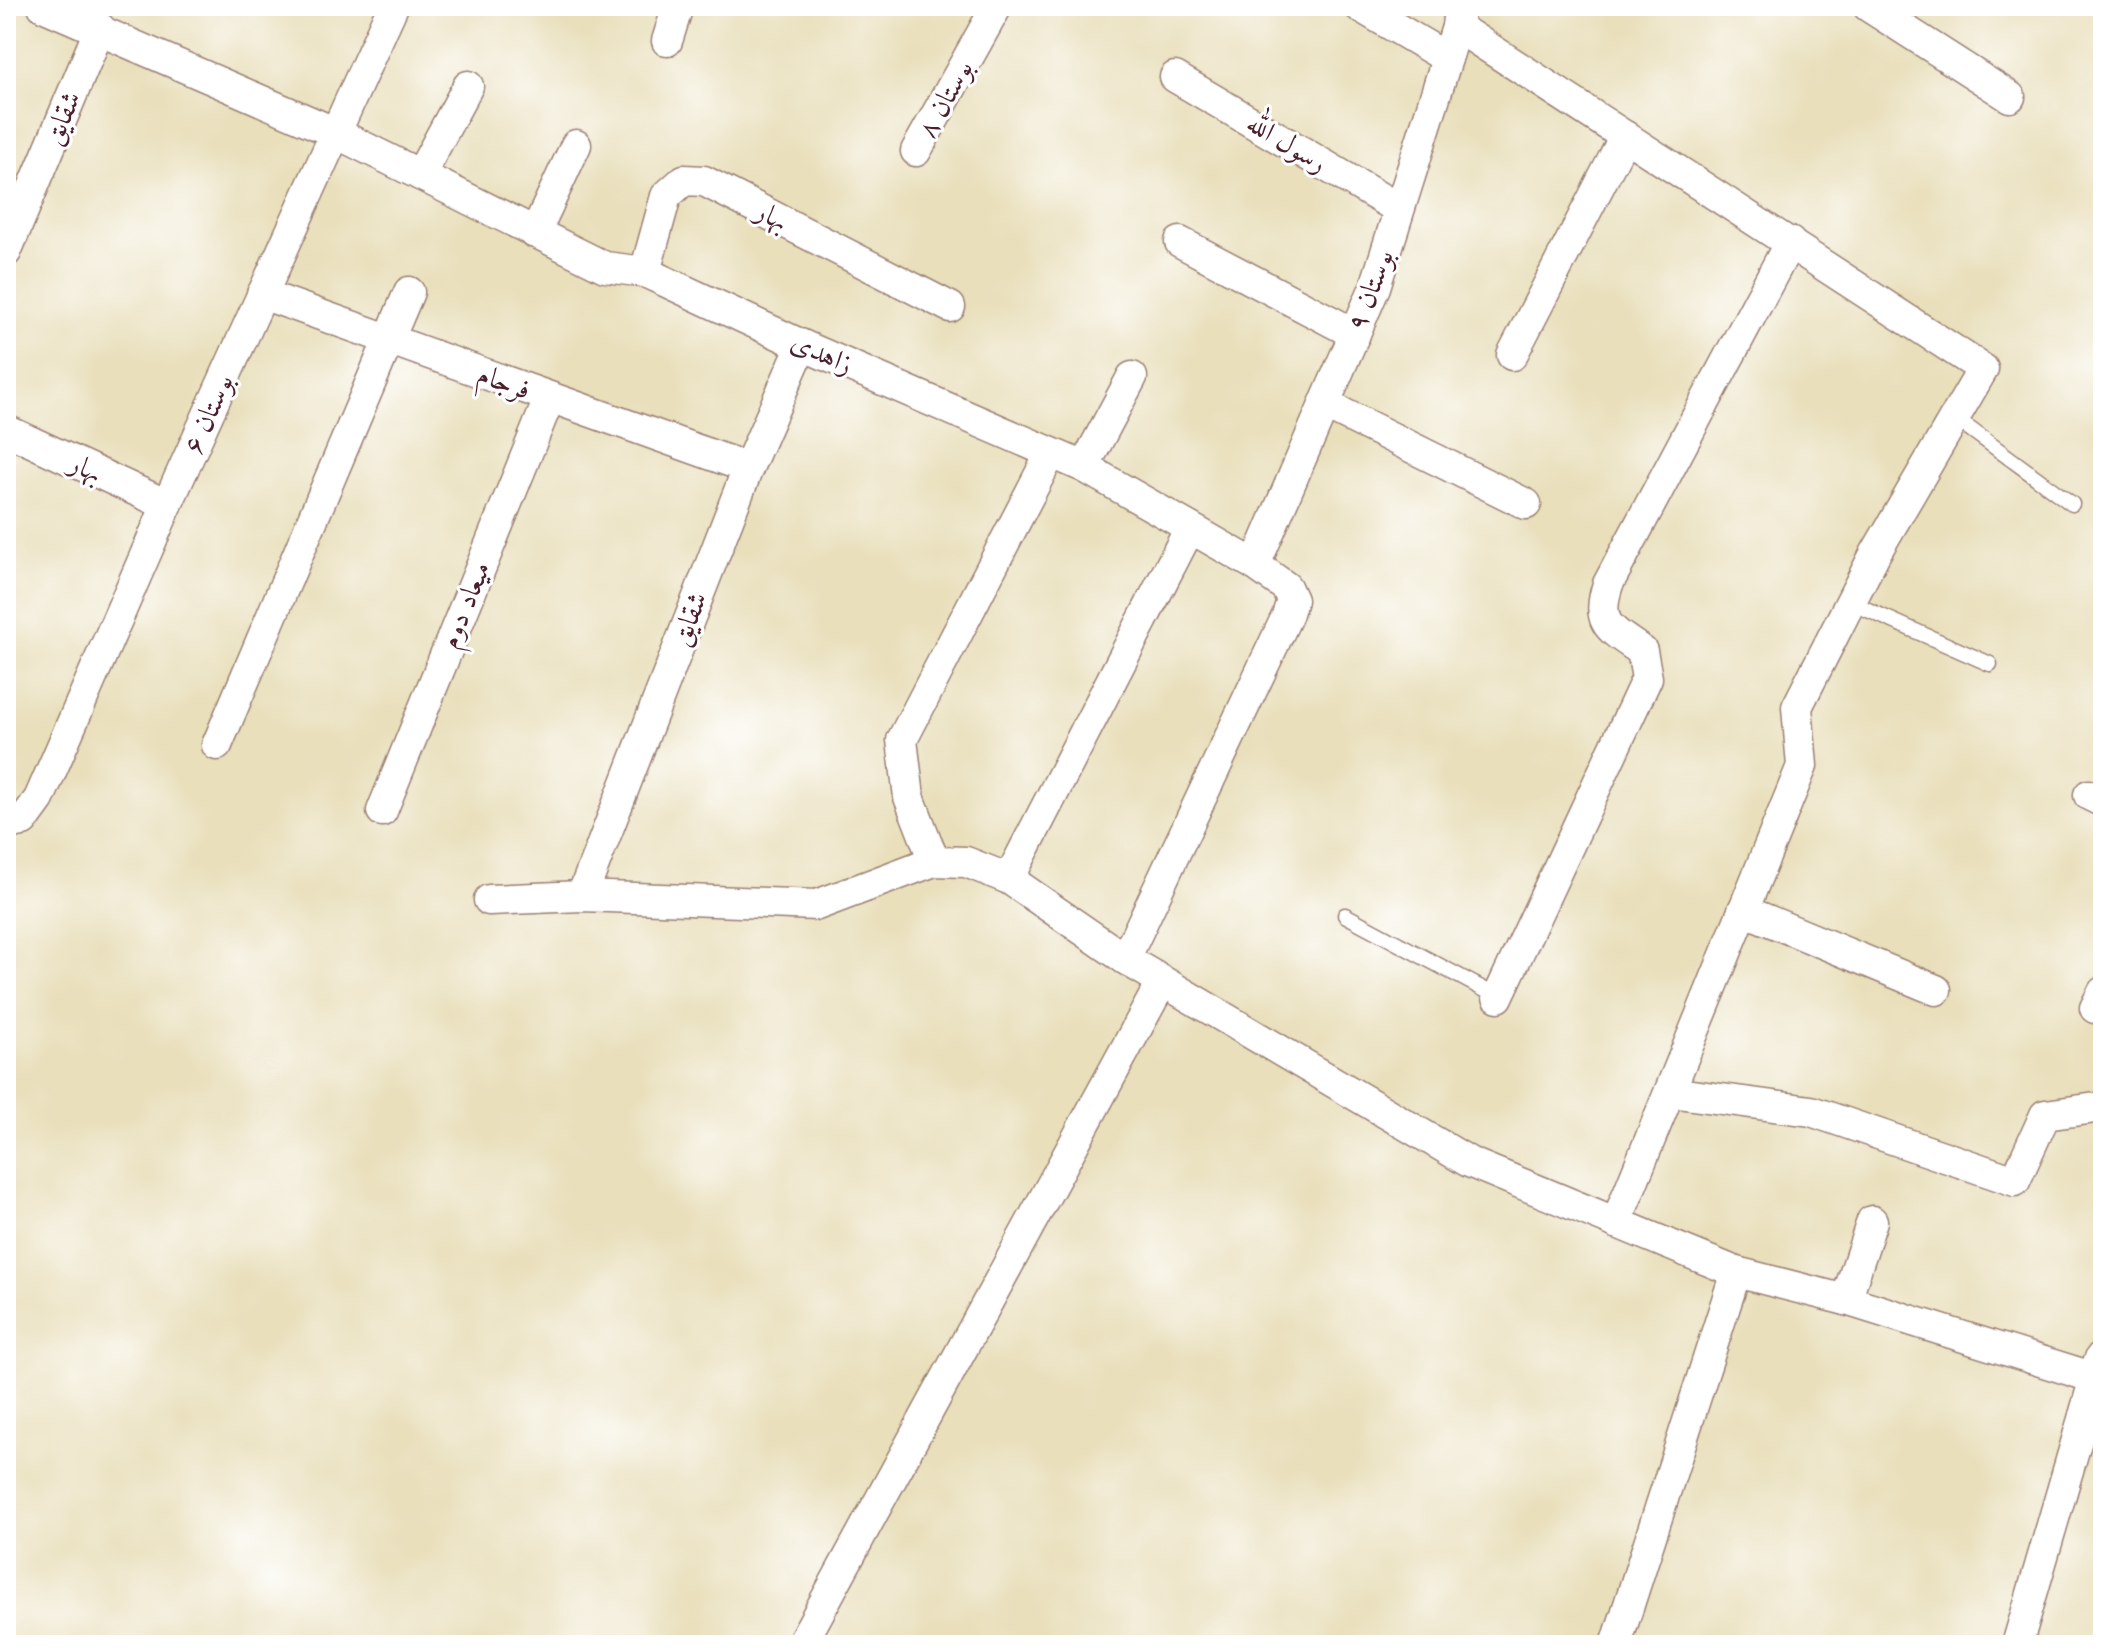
<svg xmlns="http://www.w3.org/2000/svg" width="2109" height="1651" font-family="Cardo,Amiri,serif">
	<rect width="100%" height="100%" fill="#fff"/>
	<filter id="ink" filterUnits="userSpaceOnUse"><feTurbulence type="fractalNoise" baseFrequency=".0125" numOctaves="2"/><feDisplacementMap in="SourceGraphic" scale="16" xChannelSelector="R" yChannelSelector="G"/><feConvolveMatrix kernelMatrix="1 2 1 2 8 2 1 2 1" color-interpolation-filters="sRGB"/></filter>
	<filter id="wash" filterUnits="userSpaceOnUse"><feTurbulence type="fractalNoise" baseFrequency=".006" numOctaves="4" result="noise"/><feDisplacementMap in="SourceGraphic" scale="32" xChannelSelector="R" yChannelSelector="G"/><feGaussianBlur stdDeviation="1.8" result="paint"/><feColorMatrix in="noise" values="0 0 0 0 0 0 0 0 0 0 0 0 0 0 0 0 0 1.4 0 .05"/><feComposite in="paint" operator="in"/></filter>
	<g filter="url(#wash)">
		<rect width="100%" height="100%" fill="#e9dfbb"/>
	</g>
	<g filter="url(#ink)">
		<g fill="none" stroke-linecap="round" stroke-linejoin="round">
			<defs>
				<g id="service">
					<polyline points="1955,418 2072,504"/>
					<polyline points="1850,602 1990,664"/>
					<polyline points="1345,915 1498,997"/>
				</g>
				<g id="minor">
					<polyline points="43,6 336,133 605,267 645,272 802,345 1084,467 1255,565 1286,587 1292,600 1287,616 1125,959"/>
					<polyline points="1359,6 1447,58"/>
					<polyline points="1868,6 2010,97"/>
					<polyline points="1457,27 1983,369 1875,554 1797,707 1802,766 1616,1223"/>
					<polyline points="667,41 678,6"/>
					<polyline points="1175,77 1399,209"/>
					<polyline points="916,151 997,6"/>
					<polyline points="420,175 468,86"/>
					<polyline points="535,233 576,145"/>
					<polyline points="1180,242 1355,334"/>
					<polyline points="6,252 100,28"/>
					<polyline points="645,272 666,196 684,180 704,181 950,307"/>
					<polyline points="262,294 748,468"/>
					<polyline points="1512,355 1625,136"/>
					<polyline points="1324,404 1526,504"/>
					<polyline points="6,430 167,505"/>
					<polyline points="1084,467 1132,377"/>
					<polyline points="1255,565 1375,287 1457,27 1459,8"/>
					<polyline points="217,745 409,292"/>
					<polyline points="2089,795 2103,802"/>
					<polyline points="382,811 549,399"/>
					<polyline points="6,824 23,821 39,799 167,505 393,6"/>
					<polyline points="934,861 909,797 902,740 1051,453"/>
					<polyline points="1009,879 1190,528"/>
					<polyline points="582,896 748,468 802,345"/>
					<polyline points="489,900 582,896 817,905 934,861 966,862 1009,879 1125,959 1469,1162 1736,1272 1846,1300 2095,1378 2017,1645"/>
					<polyline points="1743,910 1936,990"/>
					<path d="M1498,997L1647,678L1642,651C1610,629 1595,625 1608,584L1790,242"/>
					<polyline points="2095,1008 2103,992"/>
					<polyline points="1670,1092 1811,1111 2015,1181 2045,1115 2103,1107"/>
					<polyline points="1846,1300 1872,1221"/>
					<polyline points="801,1645 1162,982"/>
					<polyline points="1616,1645 1736,1272"/>
				</g>
				<polyline id="tertiary" points="2095,1378 2103,1359"/>
			</defs>
			<use href="#service" stroke="#9a7f73" stroke-width="17"/>
			<use href="#minor" stroke="#9a7f73" stroke-width="33"/>
			<use href="#tertiary" stroke="#9a7f73" stroke-width="39"/>
			<use href="#service" stroke="#fff" stroke-width="14"/>
			<use href="#minor" stroke="#fff" stroke-width="30"/>
			<use href="#tertiary" stroke="#fff" stroke-width="36"/>
		</g>
	</g>
	<g text-anchor="middle" dominant-baseline="central" stroke-width="6" stroke-linejoin="round" paint-order="stroke">
		<g font-size="28" fill="#4a1f2b" stroke="#fff">
			<text transform="translate(945 99) rotate(-61)">بوستان ۸</text>
			<text transform="translate(62 118) rotate(-67)">شقایق</text>
			<text transform="translate(1287 143) rotate(31)">رسول الله</text>
			<text transform="translate(772 216) rotate(27)">بهار</text>
			<text transform="translate(1370 290) rotate(-69)">بوستان ۹</text>
			<text transform="translate(822 353) rotate(24)">زاهدی</text>
			<text transform="translate(504 382) rotate(20)">فرجام</text>
			<text transform="translate(208 414) rotate(-66)">بوستان ۶</text>
			<text transform="translate(86 468) rotate(25)">بهار</text>
			<text transform="translate(465 605) rotate(-68)">میعاد دوم</text>
			<text transform="translate(689 619) rotate(-69)">شقایق</text>
		</g>
	</g>
	<rect width="2109" height="1651" fill="none" stroke="#fff" stroke-width="32"/>
</svg>
